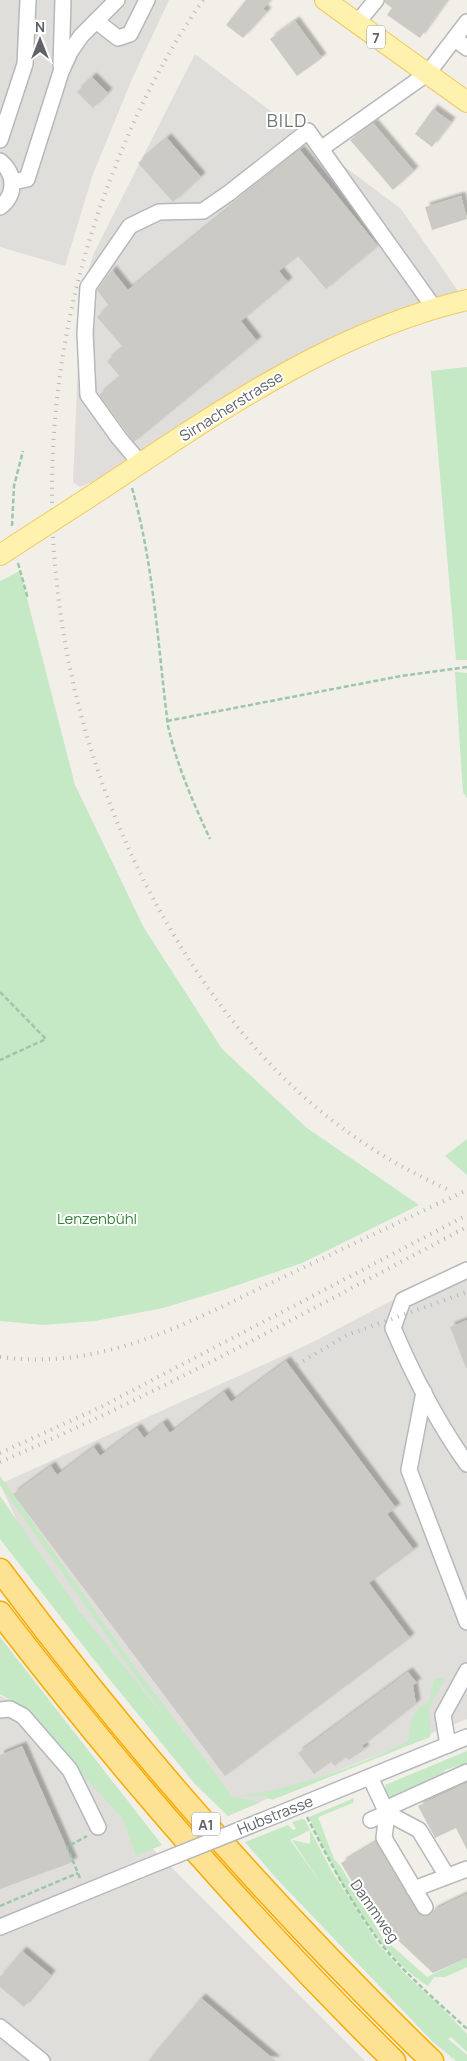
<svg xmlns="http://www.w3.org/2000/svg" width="467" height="2061" font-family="Manrope,sans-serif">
	<defs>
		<filter id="shadow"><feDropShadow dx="4.5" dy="-4.5" stdDeviation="1" flood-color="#0004"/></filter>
	</defs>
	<rect width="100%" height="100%" fill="#f1efe8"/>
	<g fill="#e0deda">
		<polygon points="0,0 169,0 132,79 93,174 65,266 0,247"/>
		<polygon points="195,54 401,209 465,301 398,322 140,463 80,487 73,482 81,293 94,253"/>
		<polygon points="467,1261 467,1719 232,1813 26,1540 0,1484 309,1344"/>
		<polygon points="0,1696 27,1708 123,1819 365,2061 0,2061"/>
	</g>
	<g fill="#c5e8c5" fill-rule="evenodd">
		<polygon points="467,367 467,660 456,660 431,371"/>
		<polygon points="20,571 75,785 144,928 222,1049 307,1128 419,1205 302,1263 226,1289 163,1308 95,1321 43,1325 0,1321 0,581"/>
		<polygon points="455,672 467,673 467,798 463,792"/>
		<polygon points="467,1139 467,1175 445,1156"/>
		<polygon points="0,1476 136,1669 230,1793 228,1796 261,1802 228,1816 195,1784 102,1670 0,1539 0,1496 81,1613 166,1719 0,1485"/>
		<polygon points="0,1637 162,1845 136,1856 123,1819 20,1706 0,1694"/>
		<path d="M445,1677C442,1689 432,1698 429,1709C428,1718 432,1728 430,1737L272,1800L265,1796H235C295,1790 354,1767 409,1741C411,1722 409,1712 429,1702L434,1679Z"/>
		<polygon points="467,1751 467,1763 445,1770 436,1784 395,1800 387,1794 385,1785"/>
		<path d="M354,1798L353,1803L318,1817L334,1859L341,1867L382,1937L427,1977L467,1958V1967L445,1977H434L428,1986C376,1953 333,1872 309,1817Z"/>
		<path d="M302,1819L305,1820L331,1870L378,1944L408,1977L440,2006L467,2034V2052L451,2037L448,2039L467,2055V2061H456L432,2041L276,1878L245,1842L288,1825L293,1830L296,1829L292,1822ZM310,1830V1844L292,1840L322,1885L290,1840Z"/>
	</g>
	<g fill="#cccac5" filter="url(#shadow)">
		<polygon points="246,0 270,0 263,9 267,12 243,38 226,25"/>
		<polygon points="385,0 447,0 420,38 387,15 392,8 385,3"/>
		<polygon points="295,21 322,58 297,76 270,39"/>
		<polygon points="92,77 108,93 93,108 77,92"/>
		<polygon points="433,109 451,122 432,147 415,134"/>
		<polygon points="373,123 414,171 393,190 350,140"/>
		<polygon points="167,138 201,177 173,202 138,163"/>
		<polygon points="300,150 378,246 326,289 298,256 279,271 288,282 241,321 257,341 134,442 99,395 120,377 107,361 123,347 97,317 109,306 97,290 112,270 128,290"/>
		<polygon points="461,196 467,219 432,230 425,207"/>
		<polygon points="467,1320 467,1368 466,1368 450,1327"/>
		<polygon points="286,1361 396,1508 387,1514 414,1550 369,1583 410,1638 225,1776 13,1494 51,1466 57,1475 94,1447 100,1456 137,1428 144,1438 163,1423 170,1433 224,1392 231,1402"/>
		<polygon points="408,1672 417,1683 413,1685 416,1704 362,1746 365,1749 349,1760 346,1757 335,1766 331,1762 314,1774 298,1753"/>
		<polygon points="22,1746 73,1862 0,1889 0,1755"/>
		<polygon points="467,1783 467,1850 456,1828 435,1838 418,1806"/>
		<polygon points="376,1842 420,1915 429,1915 434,1910 467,1894 467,1958 433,1973 388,1931 383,1934 341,1863"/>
		<polygon points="22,1951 51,1975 24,2007 0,1987 0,1977"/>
		<polygon points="201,1998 276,2061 148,2061"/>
	</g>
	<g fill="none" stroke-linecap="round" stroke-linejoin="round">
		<defs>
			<g id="minor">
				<polyline points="96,21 118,38 130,34 147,0"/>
				<polyline points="357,23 376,0"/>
				<polyline points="455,39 467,48"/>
				<polyline points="61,66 63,0"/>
				<polyline points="0,140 25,64 28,0"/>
				<polyline points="322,148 428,73 467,22"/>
				<path d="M0,161C16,174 16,195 0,207"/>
				<polyline points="13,182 27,179 61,72 70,52 81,36 117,0"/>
				<polyline points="140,463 119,438 88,395 85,333 88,287 130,226 159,212 203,211 229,193 308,131 435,309"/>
				<path d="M467,1270L403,1300L393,1328C413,1375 437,1422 467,1464"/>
				<polyline points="424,1392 409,1470 467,1622"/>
				<polyline points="0,1710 10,1709 23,1716 70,1770 98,1827"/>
				<polyline points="448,1745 443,1715 467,1671"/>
				<polyline points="370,1777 387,1813 419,1830 447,1876"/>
				<polyline points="385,1809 467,1772"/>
				<polyline points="387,1813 384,1838 425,1907"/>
				<polyline points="279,1814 467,1737"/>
				<polyline points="371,1820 387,1813"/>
				<polyline points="414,1889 467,1869"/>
				<polyline points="0,1927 142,1869"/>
				<polyline points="0,2027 42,2061"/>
			</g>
			<g id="major">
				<polyline points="325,0 467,102"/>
				<path d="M88,498C207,420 326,333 467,300"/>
				<polyline points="0,555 20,542"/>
			</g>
			<g id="highway">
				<path d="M0,1570C130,1745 275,1909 432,2061"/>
				<path d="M0,1613C122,1772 252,1921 394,2061"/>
			</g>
		</defs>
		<use href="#minor" stroke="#b5b8bc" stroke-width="18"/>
		<use href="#major" stroke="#f2c960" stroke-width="22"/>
		<use href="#highway" stroke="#f9ab00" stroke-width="25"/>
		<g stroke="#9cc7a9" stroke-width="2.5" stroke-dasharray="5 2.5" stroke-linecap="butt">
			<path d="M132,488C154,565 158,647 168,726C177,766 193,802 210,839"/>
			<polyline points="12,526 14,486 23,451"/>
			<polyline points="18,563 28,599"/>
			<polyline points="167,721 401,676 467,667"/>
			<polyline points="0,992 46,1039 0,1060"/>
			<path d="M307,1817C328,1858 349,1899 376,1937C399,1969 438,2002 467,2029"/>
			<polyline points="80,1878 67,1847 87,1836"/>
			<polyline points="0,1906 78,1873"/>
		</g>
		<use href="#minor" stroke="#fff" stroke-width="15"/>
		<use href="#major" stroke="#fff2af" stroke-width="20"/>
		<use href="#highway" stroke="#fde293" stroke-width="22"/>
		<g stroke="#b6b7b8" stroke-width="4" stroke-dasharray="1 6" stroke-linecap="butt">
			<path d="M203,0C166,53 137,110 114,170C13,423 36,709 178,942C246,1053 327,1135 447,1189"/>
			<path d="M0,1357C104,1371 189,1322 279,1279C342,1249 404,1220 467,1190"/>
			<polyline points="291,1368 347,1335 467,1292"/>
			<polyline points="0,1453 99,1408 467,1215"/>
			<path d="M0,1462C160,1393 313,1308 467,1227"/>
		</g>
		<defs>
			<polyline id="minor-bridge" points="142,1869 279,1814"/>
			<polyline id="major-bridge" points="20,542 88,498"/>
		</defs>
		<use href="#minor-bridge" stroke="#b5b8bc" stroke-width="18" stroke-linecap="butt"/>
		<use href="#major-bridge" stroke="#f2c960" stroke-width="22" stroke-linecap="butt"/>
		<use href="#minor-bridge" stroke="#fff" stroke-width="15"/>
		<use href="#major-bridge" stroke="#fff2af" stroke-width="20"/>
	</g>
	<g text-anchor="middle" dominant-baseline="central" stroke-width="4" stroke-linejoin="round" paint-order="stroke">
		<g fill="#fff" stroke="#8f9295" stroke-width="1">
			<rect x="367" y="25.5" width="18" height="23" rx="4"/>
			<rect x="192" y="1812.5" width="28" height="23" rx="4"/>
		</g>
		<g font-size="14" font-weight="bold" fill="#5f6368">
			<text x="376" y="37">7</text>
			<text x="206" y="1824">A1</text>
		</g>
		<g font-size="15" fill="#5f6368" stroke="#fff">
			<text transform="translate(231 406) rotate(-32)">Sirnacherstrasse</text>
			<text transform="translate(275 1815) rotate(-22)">Hubstrasse</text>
			<text transform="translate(375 1911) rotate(55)">Dammweg</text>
		</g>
		<g font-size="15" fill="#348238" stroke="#fff">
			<text x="97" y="1218">Lenzenbühl</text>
		</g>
		<g font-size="18" letter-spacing="1" fill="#70757a" stroke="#fff">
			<text x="287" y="120">BILD</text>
		</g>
	</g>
	<g transform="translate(40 40)" stroke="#ffffff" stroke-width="4" paint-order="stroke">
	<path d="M0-4L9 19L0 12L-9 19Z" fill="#5f6368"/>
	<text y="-8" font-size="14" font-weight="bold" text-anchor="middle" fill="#5f6368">N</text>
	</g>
</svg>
